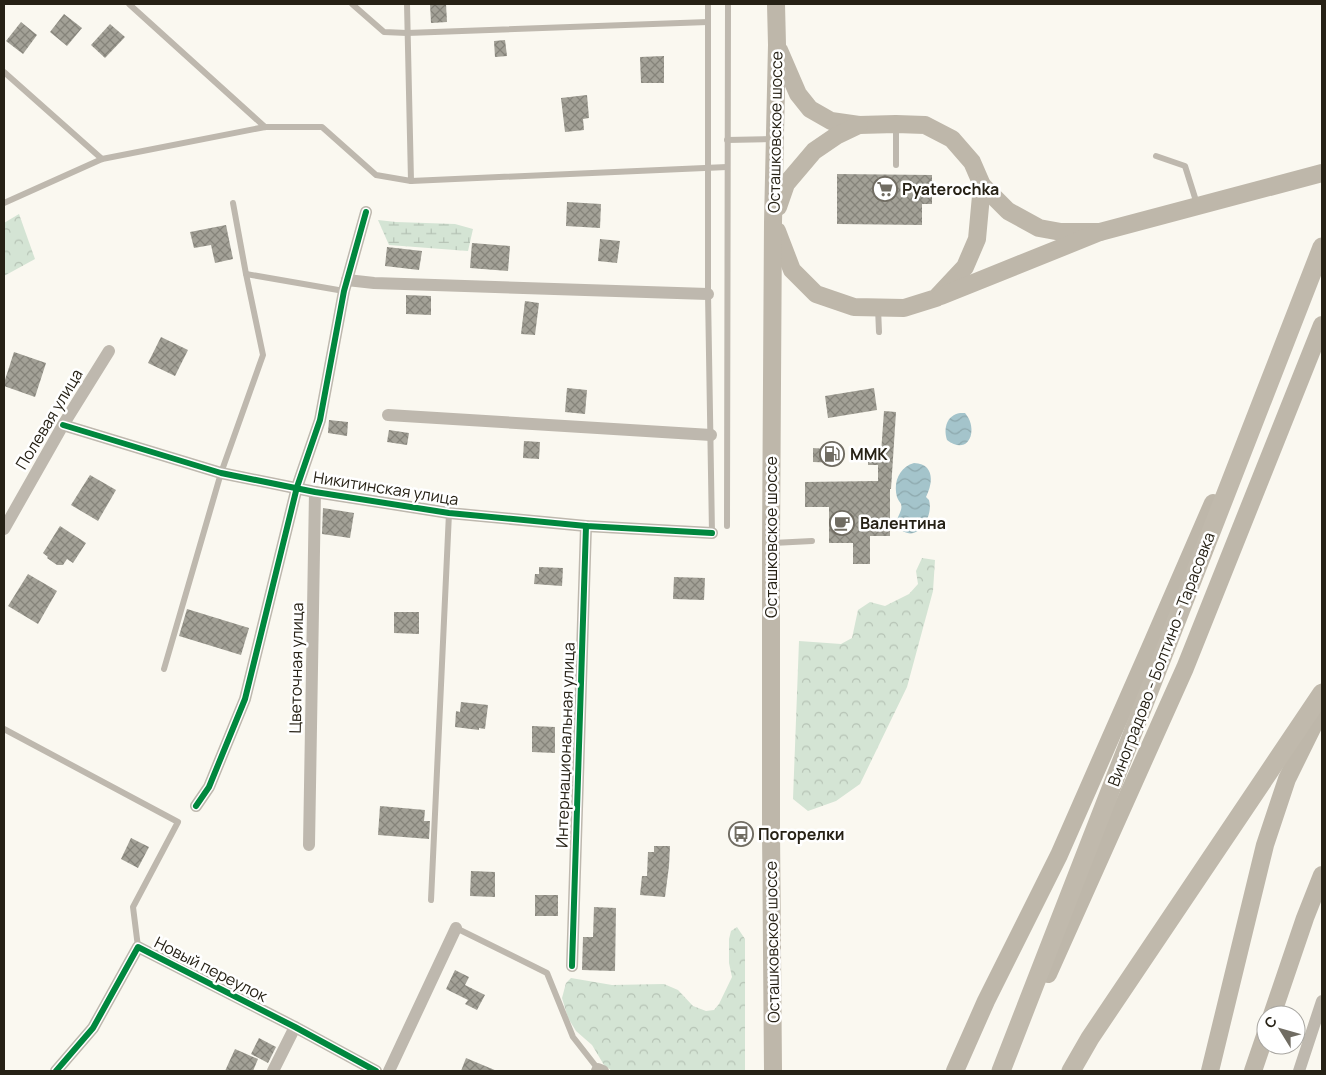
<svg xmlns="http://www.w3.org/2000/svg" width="1326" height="1075" font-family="Manrope,sans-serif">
	<defs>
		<pattern id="forest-crowns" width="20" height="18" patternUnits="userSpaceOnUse" patternTransform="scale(1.25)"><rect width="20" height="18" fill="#d4e4d4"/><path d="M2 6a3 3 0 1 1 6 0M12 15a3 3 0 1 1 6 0" fill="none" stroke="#b6c3b5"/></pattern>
		<pattern id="wetland-marsh" width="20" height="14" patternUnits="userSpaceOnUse" patternTransform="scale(1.25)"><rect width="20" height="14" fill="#d4e4d4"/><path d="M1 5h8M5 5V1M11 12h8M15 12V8" fill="none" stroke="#b6c3b5"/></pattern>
		<pattern id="water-waves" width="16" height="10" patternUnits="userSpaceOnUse" patternTransform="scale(1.25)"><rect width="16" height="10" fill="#a4c4cb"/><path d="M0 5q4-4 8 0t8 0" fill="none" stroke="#8da8ad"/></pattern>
		<pattern id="building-cross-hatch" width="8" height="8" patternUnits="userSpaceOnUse" patternTransform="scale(1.25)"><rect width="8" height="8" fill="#a3a197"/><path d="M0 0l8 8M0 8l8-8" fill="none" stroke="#85837a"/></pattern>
	</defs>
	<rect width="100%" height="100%" fill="#faf8f0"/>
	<g fill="url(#forest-crowns)">
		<polygon points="19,214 35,259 4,276 4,223"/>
		<polygon points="922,558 935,560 933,591 907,687 860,784 836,801 808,811 793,799 799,641 841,644 852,638 858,610 870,602 885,606 909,594 918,584 916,571"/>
		<polygon points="737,927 745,939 745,1071 612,1071 604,1065 592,1045 576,1031 568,1018 562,998 566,983 571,978 612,985 664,984 678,990 693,1006 706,1011 714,1010 719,1004 732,977 729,963 729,939 731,931"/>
	</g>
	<polygon fill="url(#wetland-marsh)" points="378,220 396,222 455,224 473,229 468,251 389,245"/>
	<g fill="url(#water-waves)">
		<path d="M960,413H965C979,429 969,457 947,440C943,428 947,415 960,413Z"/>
		<path d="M914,463C935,464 933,483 926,497L929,500C934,517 917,544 900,529C891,520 904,513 901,504C900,502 898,500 897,497C893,483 899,467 914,463Z"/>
	</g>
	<g fill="url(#building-cross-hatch)">
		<polygon points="430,4 446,4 447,22 431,23"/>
		<polygon points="64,14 82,28 67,46 50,32"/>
		<polygon points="21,22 37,35 23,54 6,41"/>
		<polygon points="110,24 125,37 105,58 91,45"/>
		<polygon points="505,40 507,56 495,57 494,41"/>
		<polygon points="664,56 664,83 641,83 640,57"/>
		<polygon points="587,95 589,118 583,119 584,130 565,132 561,98"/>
		<polygon points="837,174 932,175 932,204 922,204 922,225 837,224"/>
		<polygon points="567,202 601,204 600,228 566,226"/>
		<polygon points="226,225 233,259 215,263 211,245 194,248 190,232"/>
		<polygon points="600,239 620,241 617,263 598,261"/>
		<polygon points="472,243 510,246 508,271 470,268"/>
		<polygon points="387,247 422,251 419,270 385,266"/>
		<polygon points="406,295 431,296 431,315 406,314"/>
		<polygon points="525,301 539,303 535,335 521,334"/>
		<polygon points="161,337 188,350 175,376 148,363"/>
		<polygon points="14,352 46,363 35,397 4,386 4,383"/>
		<polygon points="567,388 587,390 585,414 565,412"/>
		<polygon points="874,388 877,410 828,418 825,396"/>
		<polygon points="884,411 896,412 891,489 890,489 890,536 870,536 870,564 853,564 853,543 829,543 829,507 805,507 805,482 878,481 878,465 868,465 868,452 881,453"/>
		<polygon points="329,420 348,422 347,436 328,433"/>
		<polygon points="389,430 409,433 407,445 387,442"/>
		<polygon points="524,441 540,442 539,459 523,458"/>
		<polygon points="813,448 840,450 839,463 813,462"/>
		<polygon points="90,475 116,490 98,521 71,505"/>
		<polygon points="323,508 354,513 350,538 322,534"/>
		<polygon points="60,526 86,543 73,563 67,559 63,565 57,565 47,558 48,557 43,553"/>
		<polygon points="539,567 563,568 562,586 534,584 535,574 539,574"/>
		<polygon points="28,574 57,591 38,624 8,606"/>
		<polygon points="674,577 705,578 704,600 673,599"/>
		<polygon points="187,609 249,628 241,655 179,636"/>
		<polygon points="394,612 419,612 419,634 394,633"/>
		<polygon points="461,702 488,705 485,729 479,728 479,730 455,727 456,711 460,712"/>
		<polygon points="532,726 555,727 555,753 532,752"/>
		<polygon points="380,806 425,810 424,821 430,821 429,839 378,835"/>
		<polygon points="131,838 149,847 138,868 121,859"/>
		<polygon points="654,846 670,846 669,866 665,897 640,895 642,876 647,876 648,852 654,852"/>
		<polygon points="471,871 495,872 495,897 470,896"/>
		<rect x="535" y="895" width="23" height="21"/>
		<polygon points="594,907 616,908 615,971 582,970 583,937 593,937"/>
		<polygon points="455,970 469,977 465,985 485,995 477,1010 465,1004 468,1000 446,989"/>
		<polygon points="259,1038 276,1047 268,1063 251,1054"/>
		<polygon points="235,1049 258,1059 253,1071 225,1071"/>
		<polygon points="466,1058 497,1071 461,1071"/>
	</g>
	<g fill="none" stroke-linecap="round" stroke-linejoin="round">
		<g stroke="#beb8ae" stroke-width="6">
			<polyline points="129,4 265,127"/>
			<polyline points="352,4 384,32 407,33 708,22"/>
			<polyline points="407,4 411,181"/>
			<polyline points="708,4 708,294 712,533"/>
			<polyline points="4,72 102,159"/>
			<polyline points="727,140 774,139"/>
			<polyline points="1156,156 1185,166 1197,204"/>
			<polyline points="896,165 896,125"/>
			<polyline points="4,203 102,159 265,127 322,127 376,175 411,181 727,167"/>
			<polyline points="233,203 246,274"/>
			<polyline points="878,308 879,332"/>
			<polyline points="727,526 728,4"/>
			<polyline points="773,543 812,541"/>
			<polyline points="164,669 221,473 263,355 246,274 344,291"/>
			<polyline points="4,729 178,822 133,907 138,947"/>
			<polyline points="431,900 449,513"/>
			<polyline points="456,928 547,973 573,1037 598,1069"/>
		</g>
		<g stroke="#beb8ae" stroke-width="12">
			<polyline points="347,280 374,283 708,294"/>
			<polyline points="388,415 711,435"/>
			<polyline points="63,425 221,473 315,492 449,513 586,526 712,533"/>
			<polyline points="4,529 63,425 109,351"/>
			<polyline points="196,806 209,787 245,699 297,487 320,420 344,291 366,212"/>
			<polyline points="309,845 315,492"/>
			<polyline points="572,966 586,526"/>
			<polyline points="56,1071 93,1028 138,947 295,1027 376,1071"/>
			<polyline points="273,1071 295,1027"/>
			<polyline points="389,1071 456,928"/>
			<polyline points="597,1071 598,1069 603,1071"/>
			<polyline points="1299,1071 1322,1001"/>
		</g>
		<g stroke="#beb7aa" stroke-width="18">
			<polyline points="779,50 798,94 810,109 831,121 859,125 896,124 925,125 952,139 972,162 982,185 1008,211 1039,228 1061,232 1100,232"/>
			<polyline points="778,207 786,184 814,151 836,136 859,125"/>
			<polyline points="777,231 792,270 816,294 854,307 904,308 936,298 965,267 977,239 982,185"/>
			<polyline points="941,296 1100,232 1322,173"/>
			<polyline points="1048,974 1185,668 1322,325"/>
			<polyline points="1272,1015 1305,918 1322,875"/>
			<polyline points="773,1071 771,830 771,543 773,222 777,45 776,4"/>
			<polyline points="955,1071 986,1001 1059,855 1150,648 1213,503"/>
			<polyline points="1210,1071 1265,845 1287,779 1322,708"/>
			<polyline points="1253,1071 1266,1033"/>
		</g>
		<g stroke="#c0b9ac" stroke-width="19">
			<polyline points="1001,1071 1322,247"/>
			<polyline points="1071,1071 1090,1038 1322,693"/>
		</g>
		<defs>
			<g id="cycleway">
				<polyline points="63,425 221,473 315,492 449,513 586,526 712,533"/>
				<polyline points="196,806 209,787 245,699 297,487 320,420 344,291 366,212"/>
				<polyline points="572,966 586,526"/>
				<polyline points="56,1071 93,1028 138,947 295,1027 376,1071"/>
			</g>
		</defs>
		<use href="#cycleway" stroke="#fff" stroke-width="9"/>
		<use href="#cycleway" stroke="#00873e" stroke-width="6"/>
	</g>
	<defs>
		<symbol id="supermarket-ring" viewBox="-11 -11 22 22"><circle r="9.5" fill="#fff" stroke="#706c62" stroke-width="1.5"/><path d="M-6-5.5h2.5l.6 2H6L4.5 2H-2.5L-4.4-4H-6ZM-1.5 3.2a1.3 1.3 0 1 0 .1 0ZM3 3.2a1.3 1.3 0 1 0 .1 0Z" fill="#706c62"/></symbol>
		<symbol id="fuel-ring" viewBox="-11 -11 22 22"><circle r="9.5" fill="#fff" stroke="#706c62" stroke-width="1.5"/><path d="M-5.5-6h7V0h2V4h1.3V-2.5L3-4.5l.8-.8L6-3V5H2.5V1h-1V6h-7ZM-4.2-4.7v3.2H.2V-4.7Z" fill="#706c62"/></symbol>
		<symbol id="cafe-ring" viewBox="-11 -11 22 22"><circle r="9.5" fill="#fff" stroke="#706c62" stroke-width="1.5"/><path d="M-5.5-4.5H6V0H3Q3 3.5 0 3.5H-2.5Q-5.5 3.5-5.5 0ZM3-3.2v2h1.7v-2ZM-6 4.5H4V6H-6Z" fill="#706c62"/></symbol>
		<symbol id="bus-ring" viewBox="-11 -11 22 22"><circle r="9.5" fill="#fff" stroke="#706c62" stroke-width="1.5"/><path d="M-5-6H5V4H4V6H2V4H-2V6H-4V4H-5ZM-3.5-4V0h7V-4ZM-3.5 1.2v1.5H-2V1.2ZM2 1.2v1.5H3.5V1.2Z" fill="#706c62"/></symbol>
	</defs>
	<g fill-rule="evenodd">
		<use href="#supermarket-ring" x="871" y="175" width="28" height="28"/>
		<use href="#fuel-ring" x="818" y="440" width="28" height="28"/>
		<use href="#cafe-ring" x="828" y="509" width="28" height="28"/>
		<use href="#bus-ring" x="727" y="820" width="28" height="28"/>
	</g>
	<g text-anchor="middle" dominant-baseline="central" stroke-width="5" stroke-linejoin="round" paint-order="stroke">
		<g font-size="16" fill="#262115" stroke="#fff">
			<text transform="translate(775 132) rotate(-89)">Осташковское шоссе</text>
			<text transform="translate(49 419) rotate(-59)">Полевая улица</text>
			<text transform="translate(386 488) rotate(9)">Никитинская улица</text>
			<text transform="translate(771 537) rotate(-90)">Осташковское шоссе</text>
			<text transform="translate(1161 659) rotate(-69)">Виноградово - Болтино - Тарасовка</text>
			<text transform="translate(296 668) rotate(-89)">Цветочная улица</text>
			<text transform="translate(565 745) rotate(-88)">Интернациональная улица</text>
			<text transform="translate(772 942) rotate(-91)">Осташковское шоссе</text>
			<text transform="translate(211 969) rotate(27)">Новый переулок</text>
		</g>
		<g font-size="16" font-weight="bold" fill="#262115" stroke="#fff" text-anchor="start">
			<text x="902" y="189">Pyaterochka</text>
			<text x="850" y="454">ММК</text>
			<text x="860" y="523">Валентина</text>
			<text x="758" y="834">Погорелки</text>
		</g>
	</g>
	<rect width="1326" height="1075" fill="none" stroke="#262115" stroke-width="10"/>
	<g transform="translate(1281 1030) rotate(307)"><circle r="24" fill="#ffffff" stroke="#a8a6a1"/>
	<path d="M0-4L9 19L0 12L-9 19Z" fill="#706c62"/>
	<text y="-8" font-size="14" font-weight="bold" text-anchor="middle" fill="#262115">С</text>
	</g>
</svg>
